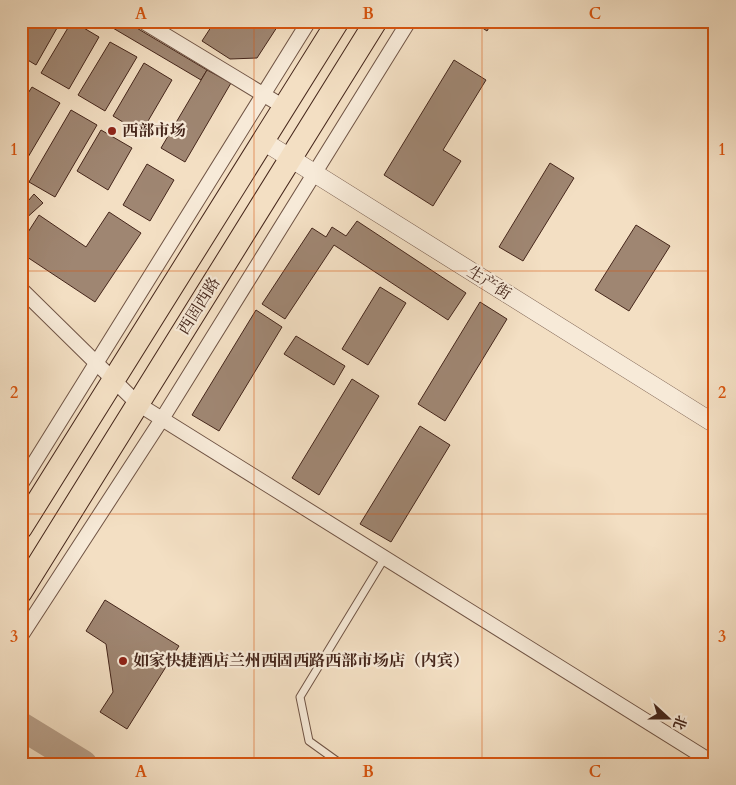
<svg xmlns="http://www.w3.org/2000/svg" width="736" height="785" font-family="Cardo,'Noto Serif SC',serif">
	<rect width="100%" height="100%" fill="#f3dfc3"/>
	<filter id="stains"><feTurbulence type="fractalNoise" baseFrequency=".004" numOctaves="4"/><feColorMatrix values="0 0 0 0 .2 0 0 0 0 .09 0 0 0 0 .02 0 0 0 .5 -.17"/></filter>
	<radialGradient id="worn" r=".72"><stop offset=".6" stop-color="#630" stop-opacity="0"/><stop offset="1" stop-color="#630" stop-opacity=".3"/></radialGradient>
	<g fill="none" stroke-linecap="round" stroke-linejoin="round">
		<polyline stroke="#b8a08a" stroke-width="28" points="21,726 83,764"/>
	</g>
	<g fill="#9f8672" stroke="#45261b">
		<polygon points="21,21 61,21 36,65 21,56"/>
		<polygon points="72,21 99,37 69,89 41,73"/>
		<polygon points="101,21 125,21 207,70 201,80"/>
		<polygon points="215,21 234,21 241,25 243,21 281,21 257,58 230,59 202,41"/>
		<polygon points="472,21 493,21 487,31"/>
		<polygon points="110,42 137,57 105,111 78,95"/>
		<polygon points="454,60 486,80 443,150 461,161 433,206 384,175"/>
		<polygon points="144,63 172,80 141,133 113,116"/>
		<polygon points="207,70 231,83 185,162 161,148"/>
		<polygon points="32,87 60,103 21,169 21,104"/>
		<polygon points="71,110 97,125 55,197 29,182"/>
		<polygon points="101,130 132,148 108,190 77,171"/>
		<polygon points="550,163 574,178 523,261 499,247"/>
		<polygon points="147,164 174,180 150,221 123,205"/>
		<polygon points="21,194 28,201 34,194 43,203 23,221 21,219"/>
		<polygon points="109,212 141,233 95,302 21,253 21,243 39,215 86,247"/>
		<polygon points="357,221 466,293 448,320 334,245 285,319 262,304 312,228 326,237 332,227 346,236"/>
		<polygon points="636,225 670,246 629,311 595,290"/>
		<polygon points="380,287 406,303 368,365 342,349"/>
		<polygon points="480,302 507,319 445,421 418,404"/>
		<polygon points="256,310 282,327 219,431 192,415"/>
		<polygon points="296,336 345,366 334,385 284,354"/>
		<polygon points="352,379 379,396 319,495 292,478"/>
		<polygon points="420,426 450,445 391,542 360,524"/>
		<polygon points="105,600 179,646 127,729 100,712 113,692 106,644 86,631"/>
	</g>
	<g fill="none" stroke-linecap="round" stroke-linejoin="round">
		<defs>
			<polyline id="service" points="341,764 309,741 300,697 384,559"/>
			<g id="minor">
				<polyline points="142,21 284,107"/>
				<polyline points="21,289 138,404 715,764"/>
				<polyline points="21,484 309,21"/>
				<polyline points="21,636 162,419 409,21"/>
			</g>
			<polyline id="tertiary" points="263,141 715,424"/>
			<g id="primary">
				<polyline points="21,528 338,21"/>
				<polyline points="21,592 376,21"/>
			</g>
		</defs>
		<use href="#service" stroke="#705445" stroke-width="9"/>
		<use href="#minor" stroke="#705445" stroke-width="16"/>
		<use href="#tertiary" stroke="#705445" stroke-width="19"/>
		<use href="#primary" stroke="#45261b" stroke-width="24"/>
		<use href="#service" stroke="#f7ead8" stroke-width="7"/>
		<use href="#minor" stroke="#f7ead8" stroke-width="14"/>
		<use href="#tertiary" stroke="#f7ead8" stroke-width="18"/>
		<use href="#primary" stroke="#f3dfc3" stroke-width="22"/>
	</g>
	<path fill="none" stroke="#d8540e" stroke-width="1" stroke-opacity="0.55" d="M254,21V764M482,21V764M21,271H715M21,514H715"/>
	<g fill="#8f2418" stroke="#f7ead8" stroke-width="2">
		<circle cx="112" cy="131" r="5"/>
		<circle cx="123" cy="661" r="5"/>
	</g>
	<g text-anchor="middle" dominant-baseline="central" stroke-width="4.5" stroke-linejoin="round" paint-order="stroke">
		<g font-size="16" font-weight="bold" fill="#45261b" stroke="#f7ead8" text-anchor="start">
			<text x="122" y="131">西部市场</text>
			<text x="133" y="661">如家快捷酒店兰州西固西路西部市场店（内宾）</text>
		</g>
		<g font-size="16" fill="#45261b" stroke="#f7ead8">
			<text transform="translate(489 283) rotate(32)">生产街</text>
			<text transform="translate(199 306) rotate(-58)">西固西路</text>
		</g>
	</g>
	<rect width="736" height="785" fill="none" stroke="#f3dfc3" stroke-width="55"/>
	<g transform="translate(668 718) rotate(111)" stroke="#f7ead8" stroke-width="4" paint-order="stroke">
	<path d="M0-4L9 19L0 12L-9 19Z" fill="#45261b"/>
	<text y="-8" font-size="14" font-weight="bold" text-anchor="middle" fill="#45261b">北</text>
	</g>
	<rect x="28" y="28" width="680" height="730" fill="none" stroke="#d8540e" stroke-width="2"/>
	<g font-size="16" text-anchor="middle" font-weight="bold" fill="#d8540e">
		<text x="141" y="19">A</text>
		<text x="368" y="19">B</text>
		<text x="595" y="19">C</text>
		<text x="14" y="155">1</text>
		<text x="722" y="155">1</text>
		<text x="14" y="398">2</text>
		<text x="722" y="398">2</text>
		<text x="14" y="642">3</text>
		<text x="722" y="642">3</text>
		<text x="141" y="777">A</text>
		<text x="368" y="777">B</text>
		<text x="595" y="777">C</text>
	</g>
	<rect width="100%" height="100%" filter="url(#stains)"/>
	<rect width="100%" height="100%" fill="url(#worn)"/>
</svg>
